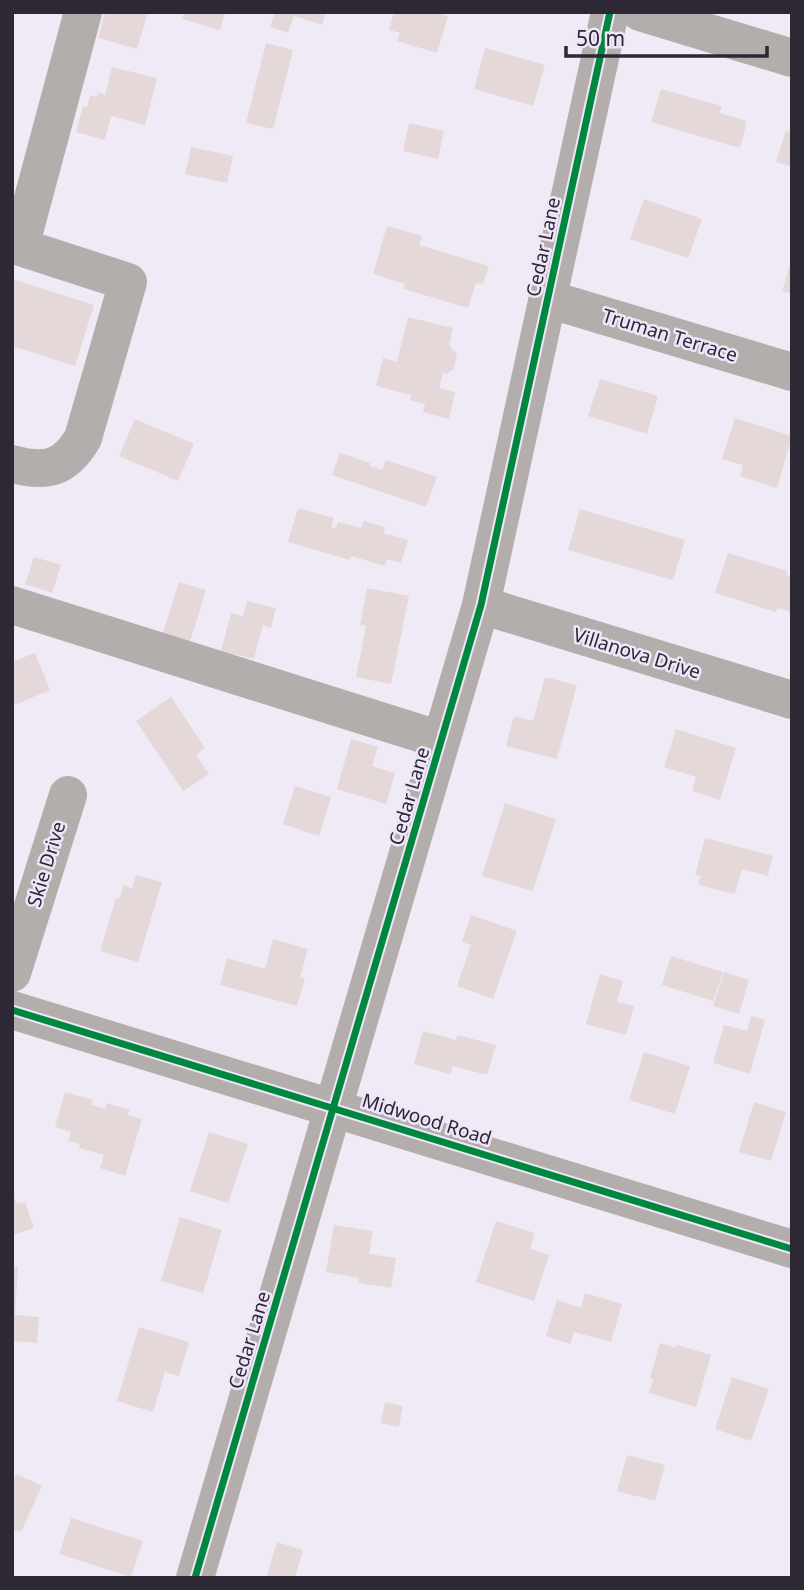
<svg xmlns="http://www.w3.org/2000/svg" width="804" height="1590" font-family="'Noto Sans',sans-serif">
	<rect width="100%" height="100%" fill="#f0eaf6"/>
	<g fill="#e4d8d9">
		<polygon points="105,12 148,12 137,49 98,38"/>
		<polygon points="184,12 225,12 220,30 182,19"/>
		<polygon points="275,12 326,12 322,25 294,16 288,33 270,27"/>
		<polygon points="394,12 433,12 448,16 437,53 397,41 400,33 389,30"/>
		<polygon points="266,43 293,50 273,129 246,123"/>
		<polygon points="485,48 545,65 533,106 474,89"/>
		<polygon points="112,67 157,78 145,125 111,116 105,140 76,132 83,106 87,107 90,95 97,97 98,92 105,95"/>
		<polygon points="661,89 722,106 719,113 747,121 740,148 651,122"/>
		<polygon points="409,123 444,131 438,159 403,151"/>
		<polygon points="786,131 792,133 792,167 776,162"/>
		<polygon points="191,147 233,156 227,183 185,174"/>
		<polygon points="644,199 702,219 688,258 630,239"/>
		<polygon points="387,226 422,236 419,245 489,266 483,284 476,283 468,308 404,289 405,284 373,274"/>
		<polygon points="791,262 792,262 792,294 782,291"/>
		<polygon points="12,279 94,305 75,366 12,346"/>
		<polygon points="408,317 453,328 449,346 457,354 454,369 446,374 443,373 439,388 455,392 449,419 423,412 425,404 410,400 411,395 376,386 383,358 397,362"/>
		<polygon points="600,379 658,396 647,434 588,416"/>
		<polygon points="735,418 792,436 777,488 740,476 743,465 722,459"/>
		<polygon points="135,419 194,444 178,481 119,456"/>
		<polygon points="340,453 370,463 369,466 382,470 386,460 437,477 426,507 332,475"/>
		<polygon points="298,508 334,518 331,527 336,528 338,522 361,528 364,521 385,527 384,533 408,540 401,563 387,559 385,566 351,556 350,560 288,542"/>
		<polygon points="580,509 685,540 673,580 568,550"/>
		<polygon points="728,553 787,571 786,575 792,577 792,612 777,608 776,612 715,593"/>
		<polygon points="34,557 61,565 52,593 25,584"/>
		<polygon points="179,582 206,590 190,642 163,633"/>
		<polygon points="367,588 409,596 391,684 356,677 366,626 360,625"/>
		<polygon points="247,601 276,608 271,628 263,625 254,659 221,651 231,613 243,616"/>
		<polygon points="35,653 50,690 12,706 12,662"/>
		<polygon points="545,677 577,685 557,759 506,746 514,716 533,721"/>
		<polygon points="171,697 205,748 196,755 209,774 183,791 136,721"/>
		<polygon points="676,729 736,748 720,800 692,791 696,777 664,767"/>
		<polygon points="351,739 378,747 372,766 395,773 386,804 337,789"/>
		<polygon points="295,786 331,797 319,836 283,824"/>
		<polygon points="505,803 556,819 533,891 482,876"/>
		<polygon points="705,838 773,856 768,876 742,869 735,894 698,885 701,876 695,875"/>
		<polygon points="136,875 162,882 138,962 100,951 116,898 119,899 124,885 132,888"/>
		<polygon points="471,915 517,931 493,999 457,986 471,945 462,942"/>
		<polygon points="273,939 308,949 300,977 305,978 297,1006 220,985 227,958 265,969"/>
		<polygon points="671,956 723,972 713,1001 662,985"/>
		<polygon points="724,972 749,980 739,1014 713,1006"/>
		<polygon points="600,974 623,981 617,1002 634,1006 626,1035 586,1024"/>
		<polygon points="751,1016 765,1020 750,1074 713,1063 724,1025 747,1031"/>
		<polygon points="423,1031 456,1040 457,1035 496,1045 487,1075 453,1066 450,1074 414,1064"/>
		<polygon points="644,1052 690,1066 675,1114 629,1100"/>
		<polygon points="65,1092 93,1100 92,1105 105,1109 107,1103 130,1110 128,1115 142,1119 125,1176 100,1168 104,1155 79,1148 80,1144 68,1141 71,1132 55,1127"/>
		<polygon points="754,1102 786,1112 771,1161 739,1152"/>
		<polygon points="209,1132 248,1144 228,1203 190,1191"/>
		<polygon points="12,1192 17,1204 25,1202 34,1228 12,1235"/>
		<polygon points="180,1217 222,1230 203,1293 161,1281"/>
		<polygon points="496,1221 535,1233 530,1249 549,1255 534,1301 476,1282"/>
		<polygon points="334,1225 373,1231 369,1254 396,1258 391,1288 358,1283 359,1278 326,1272"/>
		<polygon points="12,1267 18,1267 15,1315 39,1317 37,1343 12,1341"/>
		<polygon points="585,1293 622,1304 611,1342 574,1332 570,1344 546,1336 557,1300 581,1308"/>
		<polygon points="139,1327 189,1342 179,1376 165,1372 153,1412 117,1401"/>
		<polygon points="660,1343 676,1348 677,1345 711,1355 696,1407 649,1393 653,1379 650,1378"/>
		<polygon points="732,1377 769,1389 751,1441 715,1429"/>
		<polygon points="385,1402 403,1406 399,1427 381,1423"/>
		<polygon points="627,1455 665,1465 655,1501 617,1491"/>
		<polygon points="17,1474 42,1486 21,1532 12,1529 12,1483"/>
		<polygon points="71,1518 143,1541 131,1577 59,1554"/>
		<polygon points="277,1542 303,1550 295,1578 266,1578"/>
	</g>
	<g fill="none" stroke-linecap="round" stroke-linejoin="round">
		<g stroke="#b3adac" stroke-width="38">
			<polyline points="640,12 792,58"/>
			<polyline points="548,299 792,372"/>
			<path d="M12,464C46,473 65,469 83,438L128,282L20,247L83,12"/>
			<polyline points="12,605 441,740"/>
			<polyline points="481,605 792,700"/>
			<polyline points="12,973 68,795"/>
			<polyline points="12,1010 792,1249"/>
			<polyline points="195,1578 481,605 610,12"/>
		</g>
		<defs>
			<g id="cycleway">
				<polyline points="12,1010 792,1249"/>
				<polyline points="195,1578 481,605 610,12"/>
			</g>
		</defs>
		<use href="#cycleway" stroke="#efe6fa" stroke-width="11"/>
		<use href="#cycleway" stroke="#00873e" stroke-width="7"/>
	</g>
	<g text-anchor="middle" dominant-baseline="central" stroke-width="5" stroke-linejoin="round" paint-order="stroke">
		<g font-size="19" fill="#2d2834" stroke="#efe6fa">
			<text transform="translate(543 247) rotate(-78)">Cedar Lane</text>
			<text transform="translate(670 335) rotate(17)">Truman Terrace</text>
			<text transform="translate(637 653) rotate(17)">Villanova Drive</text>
			<text transform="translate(409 796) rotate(-74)">Cedar Lane</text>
			<text transform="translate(46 864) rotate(-73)">Skie Drive</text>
			<text transform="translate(427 1119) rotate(17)">Midwood Road</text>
			<text transform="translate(249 1340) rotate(-73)">Cedar Lane</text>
		</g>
	</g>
	<rect width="804" height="1590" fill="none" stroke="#2d2834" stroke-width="28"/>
	<path d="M566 46v10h201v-10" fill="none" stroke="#2d2834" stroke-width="3.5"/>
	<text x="576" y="46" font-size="21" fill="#2d2834" stroke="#efe6fa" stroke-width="5" paint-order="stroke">50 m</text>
</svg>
